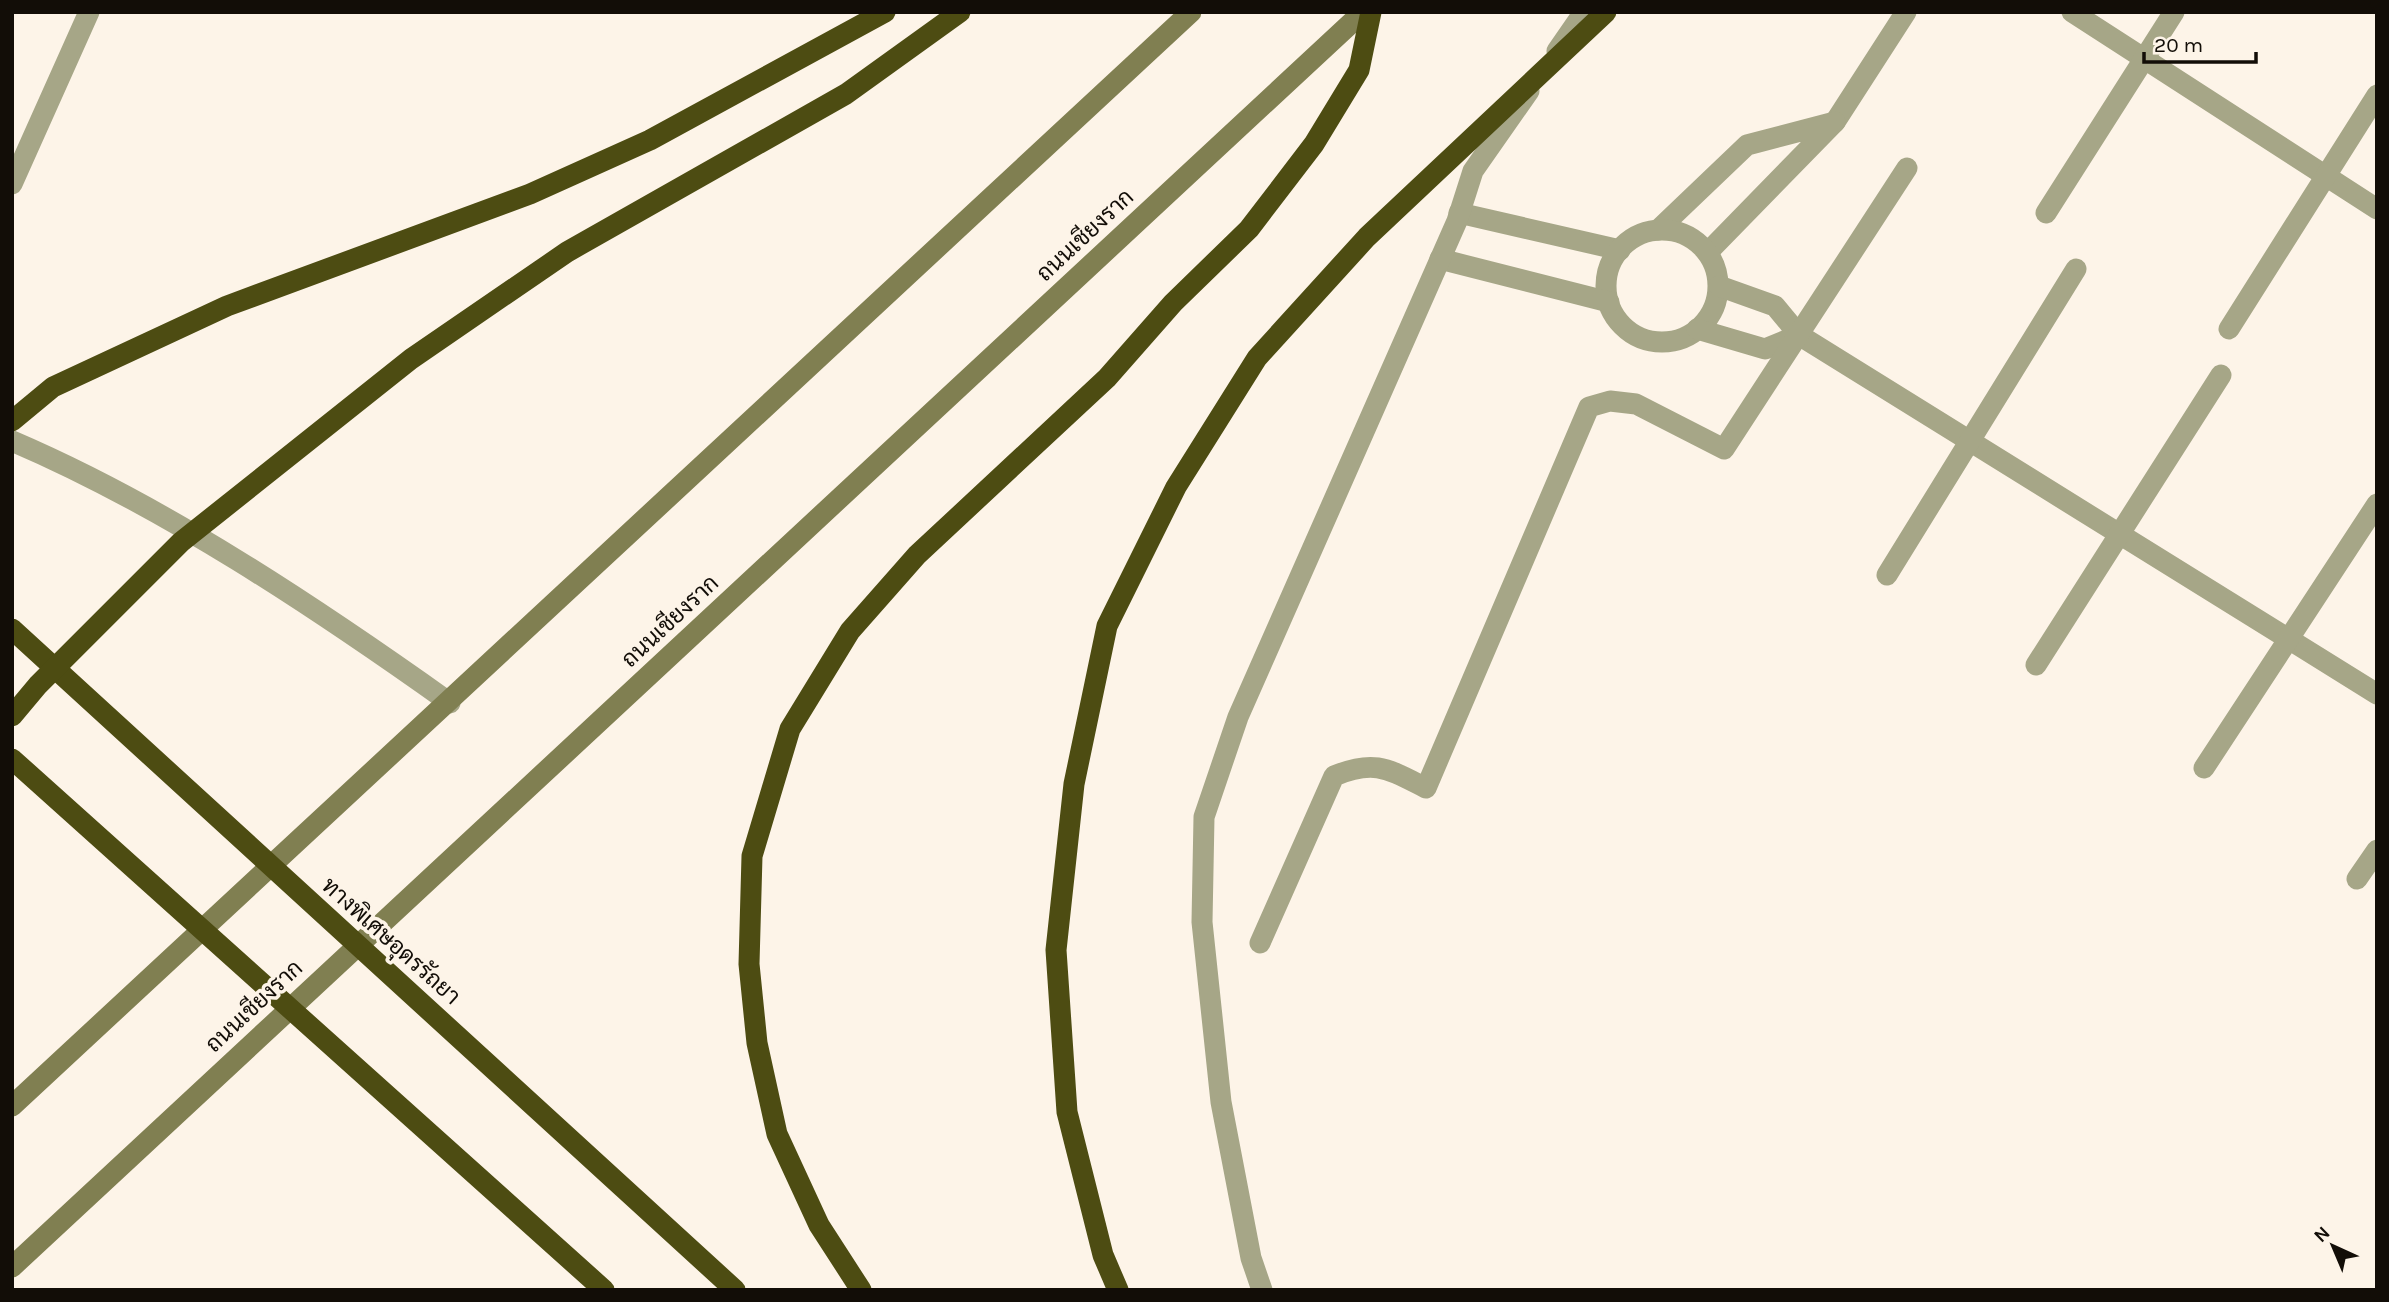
<svg xmlns="http://www.w3.org/2000/svg" width="2389" height="1302" font-family="Karla,Sarabun,sans-serif">
	<rect width="100%" height="100%" fill="#fdf4e8"/>
	<g fill="none" stroke-linecap="round" stroke-linejoin="round">
		<g stroke="#a6a687" stroke-width="21">
			<polyline points="2072,12 2377,209"/>
			<polyline points="1557,51 1584,12"/>
			<polyline points="1835,122 1906,12"/>
			<polyline points="12,184 89,12"/>
			<polyline points="1459,213 1620,250"/>
			<polyline points="2046,213 2174,12"/>
			<polyline points="1658,230 1747,145 1835,122 1708,252"/>
			<circle cx="1662" cy="286" r="56"/>
			<polyline points="1440,259 1609,302"/>
			<polyline points="1697,329 1765,349 1799,335 1775,306 1719,286"/>
			<polyline points="2229,329 2377,95"/>
			<polyline points="1799,335 2377,694"/>
			<path d="M12,441C164,506 315,607 450,703"/>
			<polyline points="1887,575 2076,269"/>
			<polyline points="2036,665 2221,375"/>
			<polyline points="2204,768 2377,504"/>
			<polyline points="2357,879 2377,850"/>
			<path d="M1260,943L1334,776C1375,759 1388,769 1426,788L1589,407L1610,401L1636,404L1724,449L1907,168"/>
			<polyline points="1262,1290 1251,1258 1221,1102 1202,922 1204,817 1238,717 1457,221 1473,171 1529,91"/>
		</g>
		<g stroke="#807f51" stroke-width="21">
			<polyline points="12,1106 1191,12"/>
			<polyline points="12,1267 1363,12"/>
		</g>
		<g stroke="#4d4c12" stroke-width="21">
			<polyline points="12,421 53,387 227,306 530,194 650,140 885,12"/>
			<polyline points="861,1290 819,1225 777,1134 757,1043 749,964 752,856 790,729 850,631 917,555 1107,378 1173,303 1249,229 1314,144 1359,70 1371,12"/>
		</g>
		<g stroke="#4d4c12" stroke-width="21">
			<polyline points="12,629 735,1290"/>
			<polyline points="12,716 38,685 181,542 411,359 567,252 846,94 960,12"/>
			<polyline points="12,759 604,1290"/>
			<polyline points="1118,1290 1103,1255 1067,1112 1056,950 1074,784 1107,626 1176,487 1257,358 1367,237 1606,12"/>
		</g>
	</g>
	<g text-anchor="middle" dominant-baseline="central" stroke-width="7" stroke-linejoin="round" paint-order="stroke">
		<g font-size="23" fill="#120d07" stroke="#fdf4e8">
			<text transform="translate(1085 235) rotate(-43)">ถนนเชียงราก</text>
			<text transform="translate(670 621) rotate(-43)">ถนนเชียงราก</text>
			<text transform="translate(391 941) rotate(42)">ทางพิเศษอุดรรัถยา</text>
			<text transform="translate(254 1006) rotate(-43)">ถนนเชียงราก</text>
		</g>
	</g>
	<rect width="2389" height="1302" fill="none" stroke="#120d07" stroke-width="28"/>
	<g transform="translate(2333 1246) rotate(316)" stroke="#fdf4e8" stroke-width="5" paint-order="stroke">
	<path d="M0-5L12 26L0 18L-12 26Z" fill="#120d07"/>
	<text y="-10" font-size="19" font-weight="bold" text-anchor="middle" fill="#120d07">N</text>
	</g>
	<path d="M2144 52v10h112v-10" fill="none" stroke="#120d07" stroke-width="3.5"/>
	<text x="2154" y="52" font-size="21" fill="#120d07" stroke="#fdf4e8" stroke-width="5" paint-order="stroke">20 m</text>
</svg>
